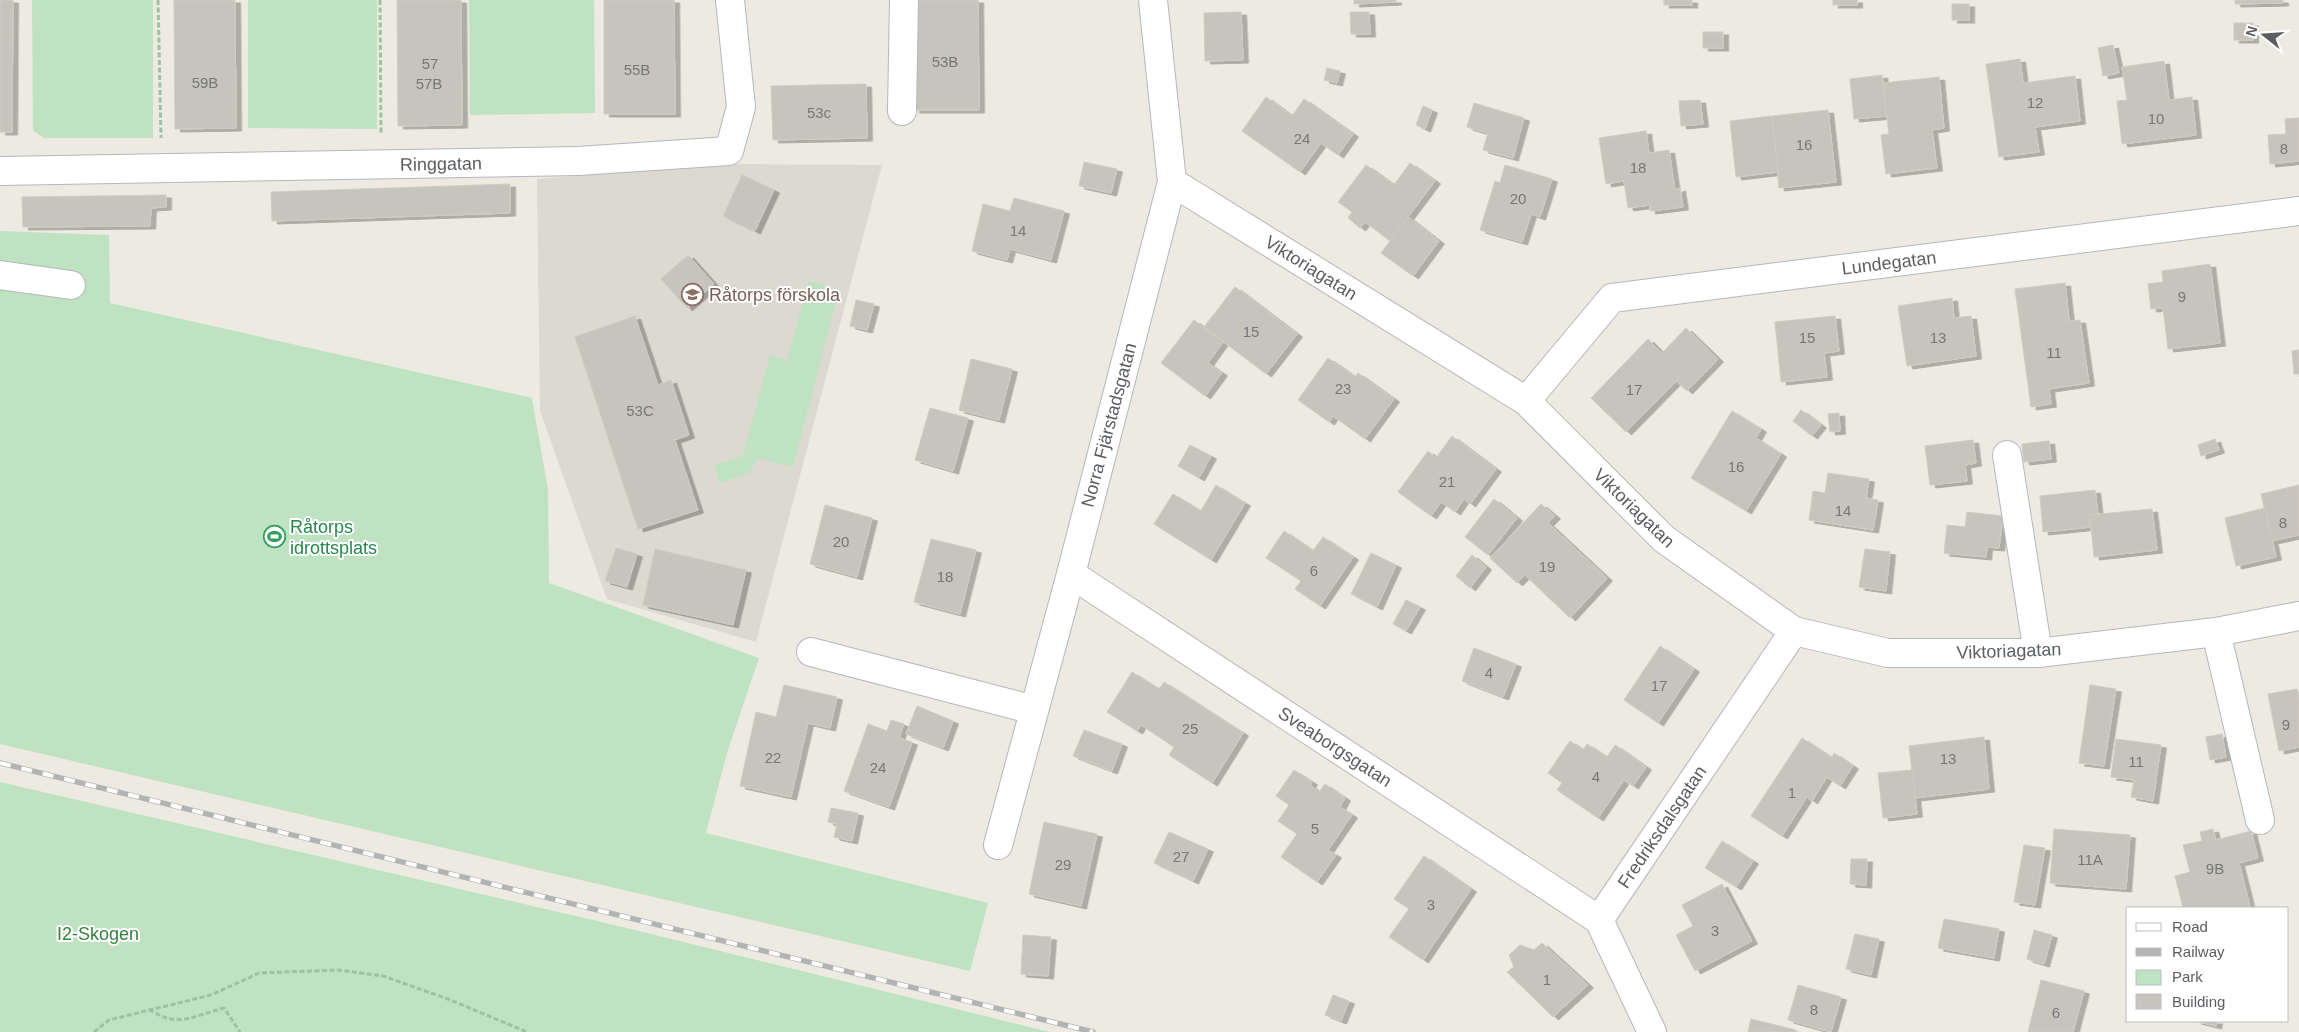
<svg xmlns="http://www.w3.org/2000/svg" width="2299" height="1032" font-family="Arial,sans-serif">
	<defs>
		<filter id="shadow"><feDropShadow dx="5.5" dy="3" stdDeviation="0" flood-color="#0004"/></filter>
	</defs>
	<rect width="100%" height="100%" fill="#eceae1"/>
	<polygon fill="#dcd9d0" points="716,164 882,165 756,642 607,599 540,411 537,179"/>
	<g fill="#bfe2c0">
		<polygon points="32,0 153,0 153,138 44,138 33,130"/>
		<polygon points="248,0 377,0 377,129 248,128"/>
		<polygon points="469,0 594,0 595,113 470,115"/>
		<polygon points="0,231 109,235 110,303 532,398 548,490 549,583 759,658 727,753 706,833 988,903 970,971 0,744"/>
		<polygon points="809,281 839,290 793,467 757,458 750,472 719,483 715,465 743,456 770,355 787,361"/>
		<polygon points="0,782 614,925 1050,1032 0,1032"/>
	</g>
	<g fill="#c7c4be" stroke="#d0cbc0" filter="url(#shadow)">
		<polygon points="0,0 13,0 12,132 0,132"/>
		<polygon points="174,0 235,0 236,128 175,129"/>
		<polygon points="397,0 461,0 462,125 398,126"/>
		<polygon points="604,0 674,0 675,114 604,114"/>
		<polygon points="913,0 978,0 979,110 914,110"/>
		<polygon points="1354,0 1396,0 1396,2 1354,4"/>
		<rect x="1664" y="0" width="28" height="5"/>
		<rect x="1833" y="0" width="24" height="5"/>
		<polygon points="2235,0 2283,0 2283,3 2235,4"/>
		<rect x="1952" y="4" width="17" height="16"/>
		<polygon points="1241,12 1243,60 1205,61 1204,13"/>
		<polygon points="1350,12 1369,12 1370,34 1351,34"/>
		<rect x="2234" y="23" width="19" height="17"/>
		<rect x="1703" y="32" width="20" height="16"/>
		<polygon points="2113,45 2119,73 2103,76 2098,48"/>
		<polygon points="2020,59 2023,83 2075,76 2080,121 2035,127 2039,152 1999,157 1986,64"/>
		<polygon points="2164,61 2169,100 2192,97 2196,135 2122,144 2117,101 2127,100 2122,67"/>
		<polygon points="1327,68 1340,71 1337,83 1324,80"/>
		<polygon points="1882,75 1887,116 1854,119 1850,79"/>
		<polygon points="1939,77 1944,128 1932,130 1937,168 1886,174 1881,135 1889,134 1883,83"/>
		<polygon points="866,84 867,138 773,140 771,86"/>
		<polygon points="1266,97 1292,116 1304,99 1353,134 1338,155 1321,143 1300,172 1242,131"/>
		<polygon points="1700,100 1703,124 1681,126 1679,101"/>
		<polygon points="1474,103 1524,118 1513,158 1483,150 1488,133 1467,127"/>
		<polygon points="1423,106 1432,110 1425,129 1416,125"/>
		<polygon points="1828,110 1836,182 1779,188 1772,116"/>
		<polygon points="1772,116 1778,172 1736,177 1730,121"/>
		<polygon points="2299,118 2299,161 2270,164 2268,135 2286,134 2285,119"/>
		<polygon points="1646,131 1649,153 1669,150 1675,190 1680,188 1683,207 1650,211 1650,205 1628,208 1624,181 1606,184 1599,138"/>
		<polygon points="1084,162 1117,169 1111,193 1079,186"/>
		<polygon points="1410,163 1435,181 1390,241 1365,222 1360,228 1348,218 1352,212 1338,202 1366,165 1394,185"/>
		<polygon points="1505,165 1552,179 1540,217 1531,214 1522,242 1480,230 1495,181 1500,183"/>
		<polygon points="742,175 774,190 755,231 723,216"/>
		<polygon points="510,184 510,213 272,221 271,192"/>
		<polygon points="166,195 166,207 151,208 150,226 23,227 22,197"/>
		<polygon points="1014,198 1064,211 1051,260 1010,249 1007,260 972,251 983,204 1010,211"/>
		<polygon points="1408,217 1439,241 1413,276 1381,253"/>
		<polygon points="688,255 714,284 687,308 661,279"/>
		<polygon points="2210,264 2220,343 2168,349 2163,308 2151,309 2148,284 2163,282 2162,271"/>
		<polygon points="2065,283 2069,321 2080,320 2089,383 2049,389 2051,404 2031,407 2015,289"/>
		<polygon points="1235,287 1297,334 1266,374 1204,327"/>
		<polygon points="1952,298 1954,318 1971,316 1976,356 1907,366 1898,306"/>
		<polygon points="856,300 874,304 867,330 850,326"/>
		<polygon points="635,316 658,385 671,380 689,435 675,440 698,510 638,529 575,337"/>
		<polygon points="1835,316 1839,351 1824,353 1827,377 1781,382 1775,322"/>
		<polygon points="1194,320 1223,342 1208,363 1222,373 1205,396 1161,363"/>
		<polygon points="1686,328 1718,359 1687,391 1676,381 1683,374 1662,353"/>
		<polygon points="1648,339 1683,374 1626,432 1591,398"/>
		<polygon points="2299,350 2299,374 2294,374 2292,351"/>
		<polygon points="1328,358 1355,377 1358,373 1394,399 1365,439 1333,416 1329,422 1298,400"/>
		<polygon points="971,359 1012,369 999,420 959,410"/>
		<polygon points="930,408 968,418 953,471 915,460"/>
		<polygon points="1801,410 1821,425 1812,436 1793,421"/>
		<polygon points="1732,411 1761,429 1756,438 1781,454 1746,511 1691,478"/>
		<polygon points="1839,413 1840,431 1830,432 1828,414"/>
		<polygon points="1452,436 1496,469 1470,504 1464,499 1455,512 1441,502 1431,516 1398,492 1428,451 1436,458"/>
		<polygon points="2215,439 2219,450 2201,456 2198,445"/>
		<polygon points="1973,440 1976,463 1965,465 1967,481 1930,485 1925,446"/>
		<polygon points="2049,441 2051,459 2024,462 2022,444"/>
		<polygon points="1190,445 1211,456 1199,478 1178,466"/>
		<polygon points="1828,473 1869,479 1866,498 1878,500 1873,530 1809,520 1813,491 1825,493"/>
		<polygon points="1216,485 1245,503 1211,560 1154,524 1173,494 1201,511"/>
		<polygon points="2299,485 2299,535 2272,541 2261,494"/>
		<polygon points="2095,490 2098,515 2090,515 2092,527 2043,532 2040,496"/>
		<polygon points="1494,499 1517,518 1488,555 1465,537"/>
		<polygon points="1541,504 1555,516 1548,523 1607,578 1570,618 1525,575 1517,583 1490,558"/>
		<polygon points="825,505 872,518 857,577 810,564"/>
		<polygon points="2265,508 2276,557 2236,566 2225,518"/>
		<polygon points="2152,509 2157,550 2094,557 2090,515"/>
		<polygon points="1967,512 2003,516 1999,548 1987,547 1986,557 1944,553 1947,525 1965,527"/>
		<polygon points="1284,531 1313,551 1323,537 1353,557 1320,606 1295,589 1301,581 1266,558"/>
		<polygon points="931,539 976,550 960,614 914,602"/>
		<polygon points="616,548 637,554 627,587 605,581"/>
		<polygon points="655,549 746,570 733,625 643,605"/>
		<polygon points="1865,549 1890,552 1886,591 1859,587"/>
		<polygon points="1371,553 1396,565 1377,607 1351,594"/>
		<polygon points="1472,555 1486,567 1470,588 1456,576"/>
		<polygon points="1406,600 1420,607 1406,631 1393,624"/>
		<polygon points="1660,646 1694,669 1658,723 1624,700"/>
		<polygon points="1474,648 1516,664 1503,697 1462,681"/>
		<polygon points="1132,672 1159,689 1164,682 1243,733 1212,783 1169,755 1174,747 1141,725 1137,731 1107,712"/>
		<polygon points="784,685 837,697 830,728 808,723 791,797 740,786 756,712 776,717"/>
		<polygon points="2090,685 2116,689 2104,766 2079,763"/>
		<polygon points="2297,689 2299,700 2299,747 2279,751 2268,694"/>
		<polygon points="917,706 953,721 943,748 906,734"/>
		<polygon points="891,720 904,724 899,738 912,742 889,807 844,791 868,724 887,731"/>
		<polygon points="1084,730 1122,744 1112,771 1073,756"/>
		<polygon points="2222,734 2226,757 2210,760 2206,737"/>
		<polygon points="1984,737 1989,789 1915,798 1909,746"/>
		<polygon points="1802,738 1832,758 1834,753 1853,766 1840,786 1827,777 1812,801 1807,797 1782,836 1751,816"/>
		<polygon points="2116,739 2161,745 2153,801 2131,797 2134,780 2111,777"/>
		<polygon points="1570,741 1583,750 1587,744 1607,757 1615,745 1646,767 1633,786 1624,780 1598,818 1557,790 1562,783 1548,773"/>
		<polygon points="1294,770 1312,782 1310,785 1319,792 1325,784 1345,798 1340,807 1352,815 1328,850 1336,855 1317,882 1281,857 1297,834 1278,821 1289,805 1276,796"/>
		<polygon points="1912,770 1917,814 1883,818 1878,773"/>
		<polygon points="831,808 858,813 852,841 834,837 837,824 828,822"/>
		<polygon points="1044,822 1097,834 1081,906 1029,894"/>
		<polygon points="2054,829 2130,835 2126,889 2050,883"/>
		<polygon points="2213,829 2216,840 2251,831 2258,858 2239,863 2250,907 2183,908 2175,876 2190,872 2183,845 2202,841 2200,832"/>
		<polygon points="1169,832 1208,849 1193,881 1154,863"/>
		<polygon points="1722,841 1753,861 1736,887 1705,868"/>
		<polygon points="2024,845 2045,848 2035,905 2014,902"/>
		<polygon points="1424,856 1471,889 1423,960 1389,937 1409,909 1394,899"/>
		<polygon points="1851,859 1867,859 1866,885 1850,884"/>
		<polygon points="1722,884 1752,941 1695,971 1676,935 1693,926 1682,905"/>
		<polygon points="1944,919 1999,929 1994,958 1938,948"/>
		<polygon points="2034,930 2052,935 2044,964 2027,959"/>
		<polygon points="1855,934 1879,939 1871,975 1846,969"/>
		<polygon points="1023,935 1051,937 1048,976 1021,974"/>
		<polygon points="1542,943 1588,985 1553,1017 1507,972 1514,967 1509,955 1520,945 1534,950"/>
		<polygon points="2041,980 2084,991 2073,1032 2028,1032"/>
		<polygon points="1798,985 1841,997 1831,1032 1788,1020"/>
		<polygon points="1333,995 1349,1001 1341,1021 1325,1015"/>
		<polygon points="1751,1019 1796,1030 1796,1032 1748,1032"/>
		<polygon points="2196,1021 2217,1021 2216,1026"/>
	</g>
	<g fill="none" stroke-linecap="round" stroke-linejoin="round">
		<defs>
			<g id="minor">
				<polyline points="902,111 904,0"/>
				<polyline points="0,171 578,161 729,151 741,107 730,0"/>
				<polyline points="1172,182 1526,401 1664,539 1794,631 1888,653 2038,653 2216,632 2299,616"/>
				<polyline points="0,275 71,285"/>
				<polyline points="1526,401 1612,298 2299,211"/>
				<polyline points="2007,455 2038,653"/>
				<polyline points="1071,574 1599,920"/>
				<polyline points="2216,632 2260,820"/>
				<polyline points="811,652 1034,710"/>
				<polyline points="998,845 1071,574 1172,182 1153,0"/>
				<polyline points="1599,920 1794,631"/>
				<polyline points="1599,920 1652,1032"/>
			</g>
		</defs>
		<use href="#minor" stroke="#b4b7bb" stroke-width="30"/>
		<g stroke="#99c2a6" stroke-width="3" stroke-dasharray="5 2.5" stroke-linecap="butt">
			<polyline points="158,0 161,138"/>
			<polyline points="380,0 381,134"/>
			<path d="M149,1009C178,1029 192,1016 224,1008L240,1032"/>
			<polyline points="94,1032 109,1020 211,995 259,973 338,970 383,976 448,999 527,1032"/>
		</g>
		<use href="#minor" stroke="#fff" stroke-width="28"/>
		<defs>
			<polyline id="rail" points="0,763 1093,1032"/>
		</defs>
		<use href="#rail" stroke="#b2b3b3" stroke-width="5.5"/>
		<use href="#rail" stroke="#fff" stroke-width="4" stroke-dasharray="11" stroke-linecap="butt"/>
	</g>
	<defs>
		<symbol id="school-ring" viewBox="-11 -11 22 22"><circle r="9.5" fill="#fff" stroke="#8d6e63" stroke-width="1.5"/><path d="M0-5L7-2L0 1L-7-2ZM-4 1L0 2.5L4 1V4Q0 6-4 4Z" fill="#8d6e63"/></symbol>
		<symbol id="stadium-ring" viewBox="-11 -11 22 22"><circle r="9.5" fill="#fff" stroke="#2e9e5b" stroke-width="1.5"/><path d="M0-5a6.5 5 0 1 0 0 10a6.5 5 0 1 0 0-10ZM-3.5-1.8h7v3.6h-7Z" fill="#2e9e5b"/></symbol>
	</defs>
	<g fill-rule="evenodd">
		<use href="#school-ring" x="680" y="282" width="25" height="25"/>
		<use href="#stadium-ring" x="262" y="524" width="25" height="25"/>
	</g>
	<g text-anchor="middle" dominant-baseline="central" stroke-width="4" stroke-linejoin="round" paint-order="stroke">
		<g font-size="15" fill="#757778">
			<text x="945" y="61">53B</text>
			<text x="430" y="63">57</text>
			<text x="637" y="69">55B</text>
			<text x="205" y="82">59B</text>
			<text x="429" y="83">57B</text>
			<text x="2035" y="102">12</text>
			<text x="819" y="112">53c</text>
			<text x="2156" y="118">10</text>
			<text x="1302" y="138">24</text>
			<text x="1804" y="144">16</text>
			<text x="2284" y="148">8</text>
			<text x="1638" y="167">18</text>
			<text x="1518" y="198">20</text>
			<text x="1018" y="230">14</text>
			<text x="2182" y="296">9</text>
			<text x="1251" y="331">15</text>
			<text x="1807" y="337">15</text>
			<text x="1938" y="337">13</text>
			<text x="2054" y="352">11</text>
			<text x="1343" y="388">23</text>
			<text x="1634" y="389">17</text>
			<text x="640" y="410">53C</text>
			<text x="1736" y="466">16</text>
			<text x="1447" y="481">21</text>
			<text x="1843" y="510">14</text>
			<text x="2283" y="522">8</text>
			<text x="841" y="541">20</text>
			<text x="1547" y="566">19</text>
			<text x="1314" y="570">6</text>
			<text x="945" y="576">18</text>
			<text x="1489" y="672">4</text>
			<text x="1659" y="685">17</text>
			<text x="2286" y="724">9</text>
			<text x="1190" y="728">25</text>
			<text x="773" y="757">22</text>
			<text x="1948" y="758">13</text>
			<text x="2136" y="761">11</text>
			<text x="878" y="767">24</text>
			<text x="1596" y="776">4</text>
			<text x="1792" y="792">1</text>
			<text x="1315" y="828">5</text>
			<text x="1181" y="856">27</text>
			<text x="2090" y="859">11A</text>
			<text x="1063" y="864">29</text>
			<text x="2215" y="868">9B</text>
			<text x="1431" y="904">3</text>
			<text x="1715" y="930">3</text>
			<text x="1547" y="979">1</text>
			<text x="1814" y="1009">8</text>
			<text x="2056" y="1012">6</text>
		</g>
		<g font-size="18" fill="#5a5d61" stroke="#fff">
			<text transform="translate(441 164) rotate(-1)">Ringgatan</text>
			<text transform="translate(1889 263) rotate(-7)">Lundegatan</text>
			<text transform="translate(1311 268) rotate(32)">Viktoriagatan</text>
			<text transform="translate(1109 425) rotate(-75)">Norra Fjärstadsgatan</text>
			<text transform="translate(1634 508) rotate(44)">Viktoriagatan</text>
			<text transform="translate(2009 651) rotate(-2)">Viktoriagatan</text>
			<text transform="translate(1335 747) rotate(33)">Sveaborgsgatan</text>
			<text transform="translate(1662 827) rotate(-56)">Fredriksdalsgatan</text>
		</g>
		<g font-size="18" fill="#785e54" stroke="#fff" text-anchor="start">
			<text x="709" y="295">Råtorps förskola</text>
		</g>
		<g font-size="18" fill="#27864d" stroke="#fff" text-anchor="start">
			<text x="290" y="527">Råtorps<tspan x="290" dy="21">idrottsplats</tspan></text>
		</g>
		<g font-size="18" fill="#39813e" stroke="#fff">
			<text x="98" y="934">I2-Skogen</text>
		</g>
	</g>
	<rect x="2126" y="907" width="162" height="115" fill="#ffffff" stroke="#bdbec0"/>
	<rect x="2136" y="923" width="25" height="8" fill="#ffffff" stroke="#bdbec0"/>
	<text x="2172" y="932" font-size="15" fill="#5a5d61">Road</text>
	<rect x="2136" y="948" width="25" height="8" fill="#b2b3b3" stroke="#bdbec0"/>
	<text x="2172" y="957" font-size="15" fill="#5a5d61">Railway</text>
	<rect x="2136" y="970" width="25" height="15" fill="#bfe2c0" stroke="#bdbec0"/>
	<text x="2172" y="982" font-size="15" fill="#5a5d61">Park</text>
	<rect x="2136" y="994" width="25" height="15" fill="#c7c4be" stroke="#bdbec0"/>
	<text x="2172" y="1007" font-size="15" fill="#5a5d61">Building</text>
	<g transform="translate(2264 35) rotate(287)" stroke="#ffffff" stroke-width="4" paint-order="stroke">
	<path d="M0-4L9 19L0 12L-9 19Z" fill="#5a5d61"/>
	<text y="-8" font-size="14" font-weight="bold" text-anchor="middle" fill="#5a5d61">N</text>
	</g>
</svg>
